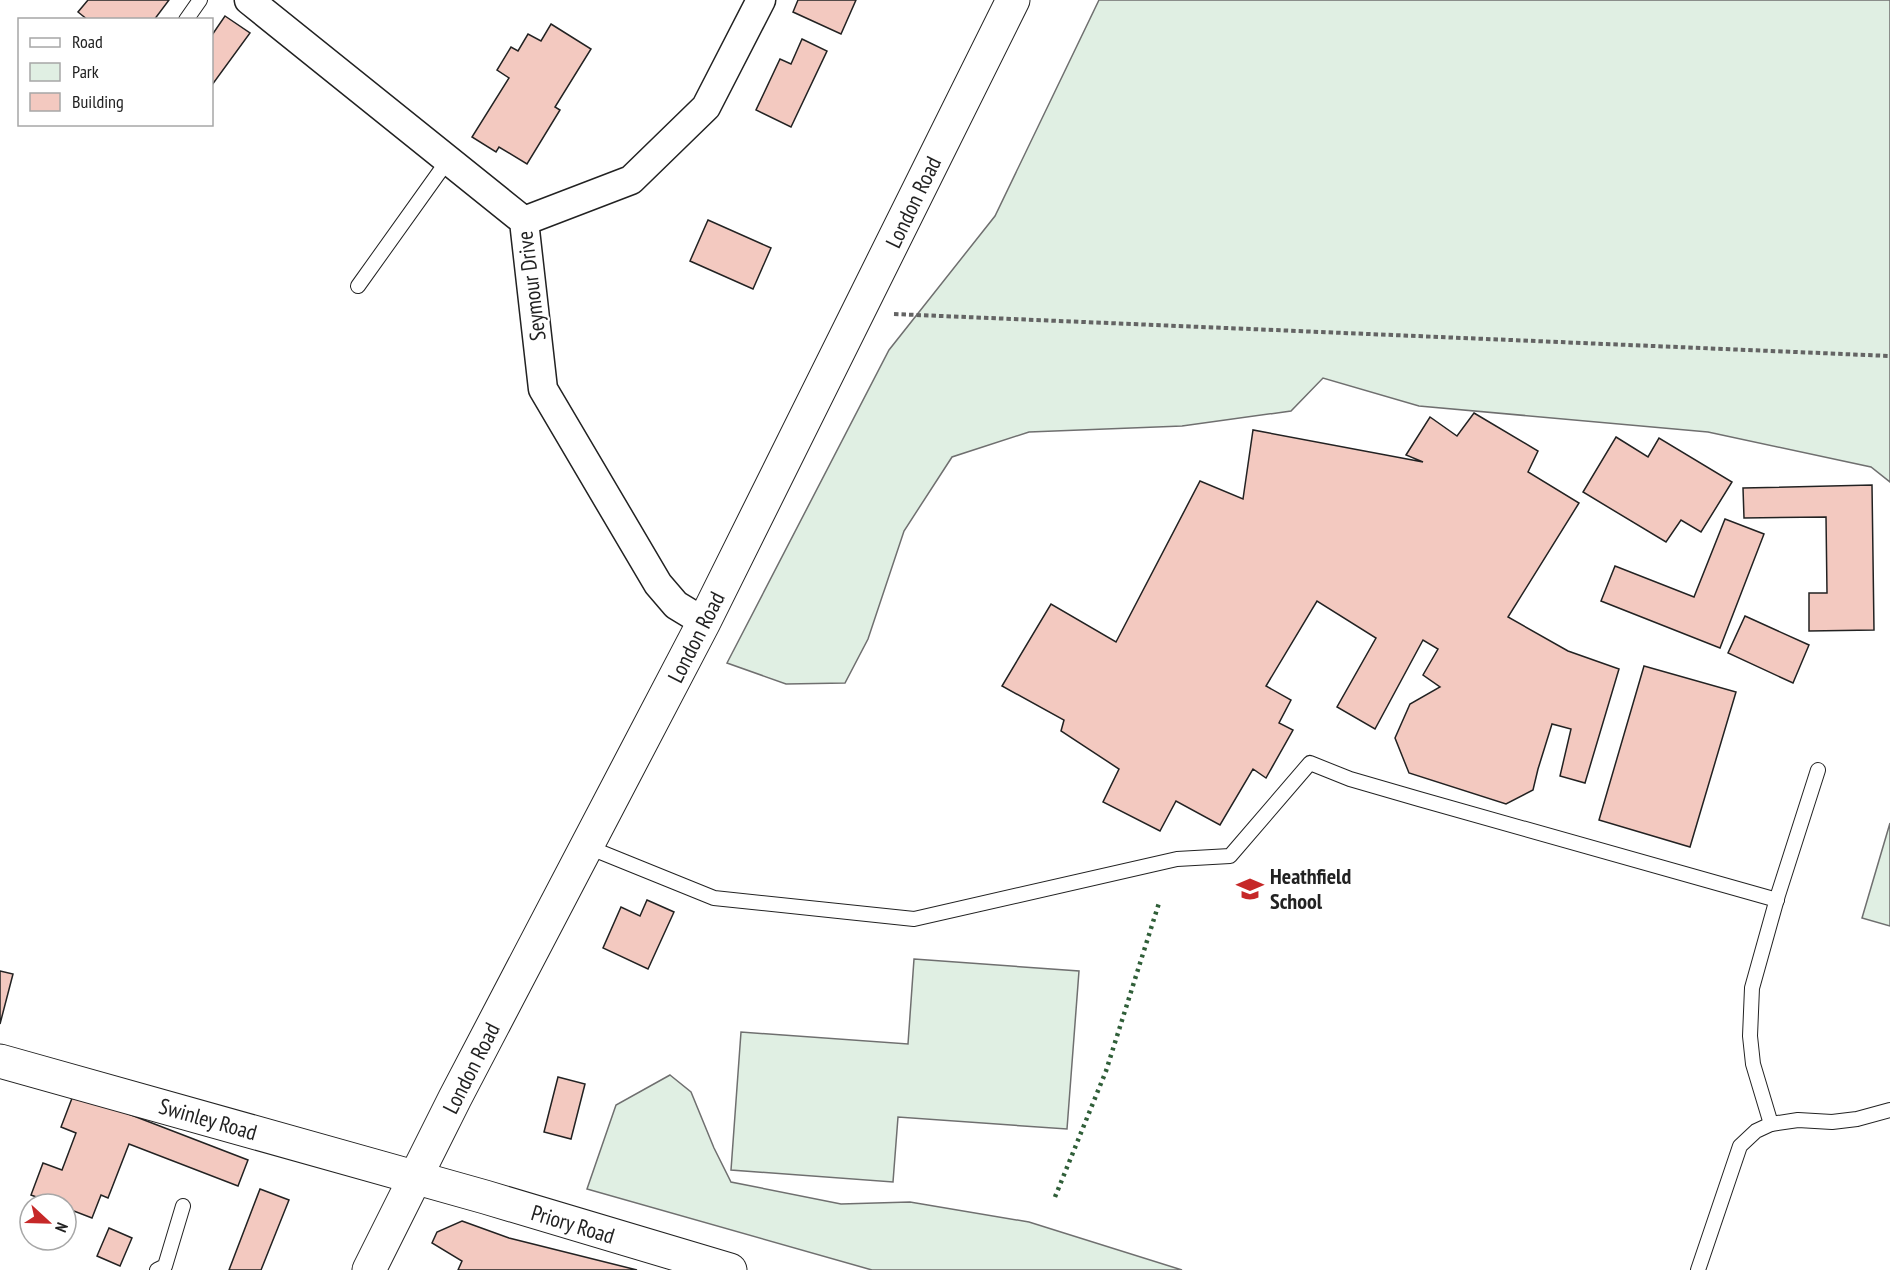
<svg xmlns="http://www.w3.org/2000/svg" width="1890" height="1270" font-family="'PT Sans Narrow',sans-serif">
	<rect width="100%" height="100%" fill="#fff"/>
	<g fill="#e0efe3" stroke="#6f6f6f" stroke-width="1.5">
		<polygon points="1099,0 1890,0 1890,482 1871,467 1708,432 1419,406 1323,378 1291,411 1182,426 1029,432 952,457 904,531 868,639 845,683 786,684 727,663 889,350 995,216"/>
		<polygon points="1890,823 1890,926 1862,918"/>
		<polygon points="914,959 1079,971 1067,1129 898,1117 893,1182 731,1170 741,1032 908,1044"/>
		<polygon points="670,1075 691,1092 714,1148 731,1182 841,1204 910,1202 1029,1222 1182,1270 872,1270 587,1189 616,1105"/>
	</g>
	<g fill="#f3c9c0" stroke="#222" stroke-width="1.5">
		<polygon points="88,0 169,0 154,20 88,20 78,12"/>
		<polygon points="798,0 856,0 841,34 793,12"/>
		<polygon points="225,16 250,33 212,85 212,35"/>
		<polygon points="551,24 591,49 555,107 560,110 527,164 499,147 496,152 472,137 509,78 497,70 511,47 518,51 528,34 541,41"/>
		<polygon points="802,39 827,51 791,127 756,110 780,59 791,64"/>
		<polygon points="708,220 771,248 753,289 690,261"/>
		<polygon points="1474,413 1538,451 1528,472 1579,503 1508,617 1568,651 1619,669 1585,783 1560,776 1571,729 1552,724 1538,769 1533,790 1506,804 1409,773 1395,738 1410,704 1440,687 1423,675 1438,649 1423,640 1375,729 1337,707 1376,638 1317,601 1266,686 1291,700 1279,723 1293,730 1266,778 1253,769 1220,825 1176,801 1160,831 1103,802 1119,769 1061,731 1064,720 1002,686 1051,604 1116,642 1200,481 1243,499 1253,430 1423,462 1406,455 1430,417 1457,436"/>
		<polygon points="1616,437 1648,457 1659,438 1732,482 1701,532 1681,520 1666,542 1583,492"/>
		<polygon points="1872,485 1874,630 1809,631 1809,593 1827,593 1826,517 1744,518 1743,488"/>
		<polygon points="1725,519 1764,534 1720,648 1601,601 1615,566 1694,597"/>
		<polygon points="1745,616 1809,645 1793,683 1728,653"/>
		<polygon points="1644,666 1736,692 1690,847 1599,820"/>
		<polygon points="647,900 674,912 648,969 603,948 621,907 640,916"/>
		<polygon points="0,971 13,974 0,1024"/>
		<polygon points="558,1077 585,1084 571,1139 544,1132"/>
		<polygon points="74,1093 248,1160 238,1186 129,1144 108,1198 101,1195 92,1218 66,1208 66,1204 55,1204 31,1195 43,1163 62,1170 76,1133 61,1127"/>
		<polygon points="260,1189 289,1200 261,1270 229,1270"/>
		<polygon points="462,1221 509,1238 637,1270 458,1270 462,1261 432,1243 437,1232"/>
		<polygon points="109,1228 132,1238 120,1266 97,1256"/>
	</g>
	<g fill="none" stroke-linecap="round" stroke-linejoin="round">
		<defs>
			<g id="lane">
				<polyline points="186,20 200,0"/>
				<polyline points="358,286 448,160"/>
				<polyline points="588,847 714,898 914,919 1177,859 1230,856 1310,763 1350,779 1419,799 1777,900"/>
				<polyline points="1771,1124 1753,1064 1750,1036 1752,988 1778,895 1818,770"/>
				<polyline points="157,1270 165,1266 183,1206"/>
				<polyline points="1698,1270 1740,1146 1756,1131 1771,1124 1798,1120 1832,1122 1857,1119 1890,1110"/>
			</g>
			<g id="street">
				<polyline points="249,0 524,221 543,389 658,584 676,605 704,622"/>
				<polyline points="524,221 631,180 706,107 761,0"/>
			</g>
			<polyline id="secondary" points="0,1061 485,1197 730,1270"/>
			<polyline id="primary" points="369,1270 455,1098 704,622 1013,0"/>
		</defs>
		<use href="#lane" stroke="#222" stroke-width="16"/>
		<use href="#street" stroke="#222" stroke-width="31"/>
		<use href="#secondary" stroke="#222" stroke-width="35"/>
		<use href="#primary" stroke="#222" stroke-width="35"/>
		<polyline stroke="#646464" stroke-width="4" stroke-dasharray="4.5 3" stroke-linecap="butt" points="894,314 1890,356"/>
		<use href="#lane" stroke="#fff" stroke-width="14"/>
		<use href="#street" stroke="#fff" stroke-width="28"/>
		<use href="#secondary" stroke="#fff" stroke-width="33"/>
		<use href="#primary" stroke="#fff" stroke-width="33"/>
		<polyline stroke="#2f5e38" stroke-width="4.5" stroke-dasharray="3 4.5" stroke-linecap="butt" points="1055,1197 1106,1071 1159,903"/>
	</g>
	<defs>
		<symbol id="school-bare" viewBox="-9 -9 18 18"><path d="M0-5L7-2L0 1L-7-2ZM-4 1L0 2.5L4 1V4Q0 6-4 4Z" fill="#c62828" stroke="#fff" stroke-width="2.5" paint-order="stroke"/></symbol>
	</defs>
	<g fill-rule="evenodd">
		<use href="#school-bare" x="1231" y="870" width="38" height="38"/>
	</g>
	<g text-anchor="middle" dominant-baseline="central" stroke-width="4.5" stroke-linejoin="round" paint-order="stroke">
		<g font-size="22" fill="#222" stroke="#fff">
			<text transform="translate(913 202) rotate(-64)">London Road</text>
			<text transform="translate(531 286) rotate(-97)">Seymour Drive</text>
			<text transform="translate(696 637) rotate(-63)">London Road</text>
			<text transform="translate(471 1068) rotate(-63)">London Road</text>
			<text transform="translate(208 1119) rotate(16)">Swinley Road</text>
			<text transform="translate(573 1224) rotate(17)">Priory Road</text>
		</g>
		<g font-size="22" font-weight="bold" fill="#222" stroke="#fff" text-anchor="start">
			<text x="1270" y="876">Heathfield<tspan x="1270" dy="25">School</tspan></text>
		</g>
	</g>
	<rect x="18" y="18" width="195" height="108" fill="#ffffff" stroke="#a7a7a7" stroke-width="1.5"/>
	<rect x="30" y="38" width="30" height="9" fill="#ffffff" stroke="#a7a7a7" stroke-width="1.5"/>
	<text x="72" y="48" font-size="18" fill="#222222">Road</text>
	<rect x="30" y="63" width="30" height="18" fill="#e0efe3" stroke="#a7a7a7" stroke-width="1.5"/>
	<text x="72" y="78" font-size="18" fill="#222222">Park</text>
	<rect x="30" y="93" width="30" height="18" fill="#f3c9c0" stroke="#a7a7a7" stroke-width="1.5"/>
	<text x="72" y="108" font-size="18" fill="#222222">Building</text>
	<g transform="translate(48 1222) rotate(112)"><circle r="28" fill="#ffffff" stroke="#a7a7a7" stroke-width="1.5"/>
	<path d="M0-4.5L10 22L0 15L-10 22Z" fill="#c62828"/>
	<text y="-9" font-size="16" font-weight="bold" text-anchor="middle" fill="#222222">N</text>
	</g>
</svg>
